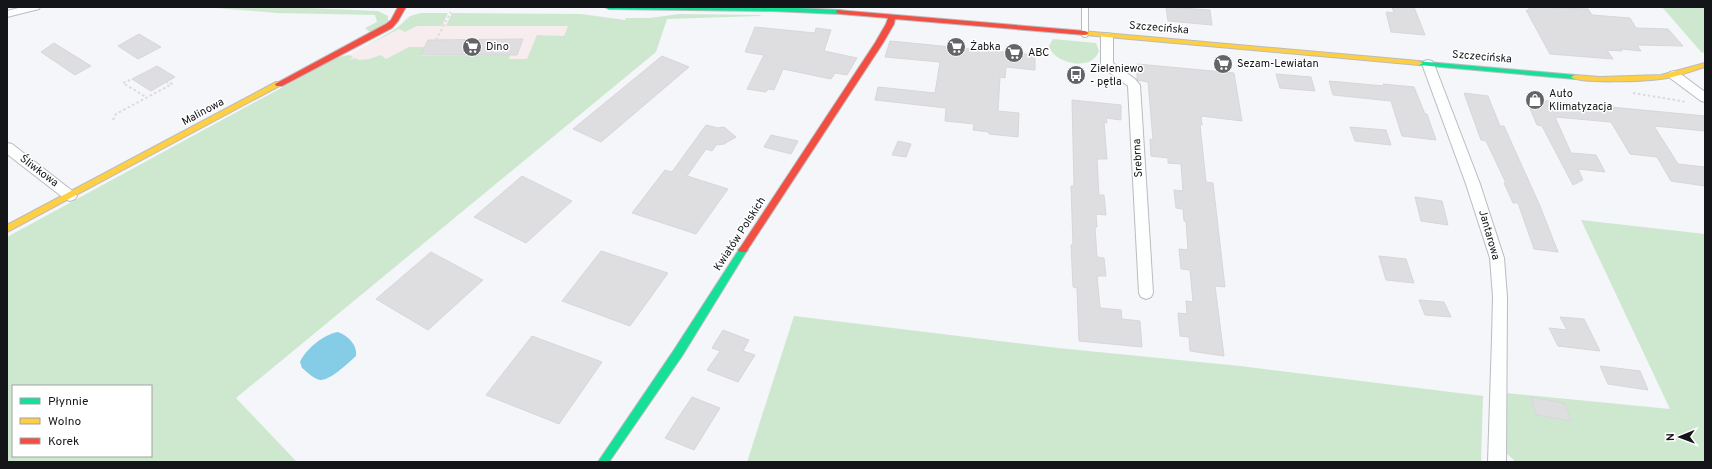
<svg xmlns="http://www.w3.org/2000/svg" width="1712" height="469" font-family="Overpass,sans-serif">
	<rect width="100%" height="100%" fill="#f4f6fa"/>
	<polygon fill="#f8edee" points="420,23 569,25 558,59 337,62 401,27"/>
	<g fill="#cee8cf" fill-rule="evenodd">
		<polygon points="204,7 285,7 378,11 388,16 388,21 370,32 365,28 377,22 375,15 277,13"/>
		<polygon points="1662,7 1705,7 1705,52 1702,53"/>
		<polygon points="421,13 448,13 442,26 417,26 405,32 399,29 366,46 397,28 410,16"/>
		<path d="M452,13L581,14L625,20L626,18H650L679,14L761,15L760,16L667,19L656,52L236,398L297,462H7V237L338,57L350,55L353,57L349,60L355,58L359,60L369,59L381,55L386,59L409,47H425L421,56L510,55L509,59H527L536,37L537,35L564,36L568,26H446ZM13,386H151V456H13Z"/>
		<path d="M1053,39L1096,43L1099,51C1092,72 1054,64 1049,46Z"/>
		<polygon points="1581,220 1705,234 1705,462 1516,462 1505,452 1506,393 1670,409"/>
		<polygon points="794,316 1058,348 1240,366 1483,396 1481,462 747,462"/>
	</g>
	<path fill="#85cce6" d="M338,332C347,335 358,345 356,356C349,362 330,381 320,380C314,379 307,372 302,368L300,362C306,349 324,334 338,332Z"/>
	<g fill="#dedee1" stroke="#d7d7da">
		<polygon points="1166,7 1210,10 1212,25 1168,21"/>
		<polygon points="1392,7 1414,7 1425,35 1391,32 1386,12 1394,13"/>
		<polygon points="1528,7 1588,9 1592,15 1630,18 1636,28 1668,29 1683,46 1637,45 1641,51 1621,49 1622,51 1607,50 1613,59 1550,54 1526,10 1530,11"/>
		<polygon points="755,27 815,33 816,28 831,30 824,51 857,58 847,75 835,73 831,79 783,69 774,90 768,89 766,92 747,89 764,55 745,52"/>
		<polygon points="139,34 161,47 138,59 118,46"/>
		<polygon points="523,39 517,55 421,55 428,40"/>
		<polygon points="890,41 1035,55 1035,70 1006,67 1005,78 1000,77 998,111 1019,113 1018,137 989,134 989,132 973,130 974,124 945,121 946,108 875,100 878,87 935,93 940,62 885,57"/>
		<polygon points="54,43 91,66 75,75 41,52"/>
		<polygon points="662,56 689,67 601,142 573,129"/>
		<polygon points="1137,64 1234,73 1242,121 1201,116 1202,125 1200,125 1206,182 1213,183 1225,287 1215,286 1224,356 1190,351 1189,337 1180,336 1178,313 1187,314 1186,301 1193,302 1190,270 1181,269 1179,249 1188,250 1186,221 1184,221 1183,209 1176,208 1174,190 1183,191 1181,164 1168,163 1168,158 1151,156 1150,139 1153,140 1148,82 1137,80"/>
		<polygon points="157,66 175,77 151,91 132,79"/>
		<polygon points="1276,74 1311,77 1315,91 1280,88"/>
		<polygon points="1329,81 1384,86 1383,84 1414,87 1425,114 1427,114 1436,140 1402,136 1391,101 1333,95"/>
		<polygon points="1464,93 1488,96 1500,126 1504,126 1540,206 1558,252 1534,249 1518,203 1513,203 1504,183 1506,183 1486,141 1481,140"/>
		<polygon points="1526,99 1705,116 1705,131 1654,126 1678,164 1705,167 1705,186 1671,181 1657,157 1630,154 1611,122 1555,117 1571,153 1596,155 1605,172 1578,169 1583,180 1573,185 1542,126 1537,125"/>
		<polygon points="1072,100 1121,105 1121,120 1106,118 1107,123 1104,122 1107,159 1097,159 1099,195 1104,195 1106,215 1096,214 1097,227 1095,227 1097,257 1104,258 1106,276 1097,276 1100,308 1121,310 1122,319 1140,321 1142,347 1079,341 1077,288 1073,287 1071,245 1073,245 1071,186 1074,186"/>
		<polygon points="706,125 718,128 724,127 736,137 724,144 716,145 712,151 706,149 687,176 728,189 696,234 632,213 665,170 672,172"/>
		<polygon points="1350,127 1386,130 1391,145 1355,141"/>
		<polygon points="771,135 798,141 791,154 764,147"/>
		<polygon points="898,141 911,144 906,157 892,155"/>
		<polygon points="522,176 572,201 526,243 474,217"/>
		<polygon points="1415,197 1442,201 1448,225 1421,221"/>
		<polygon points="601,251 668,273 630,326 562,301"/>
		<polygon points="431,252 483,280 428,330 376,299"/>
		<polygon points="1379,256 1406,259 1414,283 1386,280"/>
		<polygon points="1419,300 1444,302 1451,317 1425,315"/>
		<polygon points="1560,317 1584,319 1600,351 1558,346 1549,328 1567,330"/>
		<polygon points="723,330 749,340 743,351 755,355 738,382 707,370 720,351 712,348"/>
		<polygon points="532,336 602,362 559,424 486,395"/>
		<polygon points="1600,366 1640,371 1648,390 1608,384"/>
		<polygon points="692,397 720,408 694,450 665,438"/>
		<polygon points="1531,397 1564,403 1571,421 1536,415"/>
	</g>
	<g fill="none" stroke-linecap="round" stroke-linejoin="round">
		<defs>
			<polyline id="lane" points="1085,7 1085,34"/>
			<g id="street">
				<polygon points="22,7 40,7 39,9 7,17 7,11"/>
				<polygon points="1107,33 1111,34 1113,36 1113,63 1135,79 1140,85 1153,293 1151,297 1146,299 1141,297 1139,293 1128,86 1106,70 1101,64 1101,36 1103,34"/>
				<polygon points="1428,60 1432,61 1434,64 1480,184 1504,258 1507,297 1506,462 1488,462 1492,338 1493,297 1490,258 1466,184 1422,64 1424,61"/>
				<polygon points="1674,71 1678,72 1705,92 1705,102 1701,101 1670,78 1668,75 1670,72"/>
				<polygon points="7,143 12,144 75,193 77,196 75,199 70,201 65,199 7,154"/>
			</g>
			<g id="fast">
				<polygon points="605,7 775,7 840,10 844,12 840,14 772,11 609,9"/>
				<polygon points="1416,61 1575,75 1579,77 1575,79 1419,65 1415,63"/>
				<polygon points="743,247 746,248 748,250 746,252 682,356 609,462 598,462 674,350 740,248"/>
			</g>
			<g id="slow">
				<polygon points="1082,31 1419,61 1423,63 1419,65 1085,35 1082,35"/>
				<path d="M1705,63V67C1691,71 1675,78 1660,79C1647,81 1579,84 1571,77L1575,75L1600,77L1661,75Z"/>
				<polygon points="276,82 282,82 283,84 7,232 7,225"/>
			</g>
			<g id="jam">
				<polygon points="398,7 406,7 398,21 392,28 282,86 276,86 275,84 386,24 391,20"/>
				<polygon points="837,10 1085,31 1089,33 1085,35 895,19 894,24 883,43 746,252 740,252 738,250 740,248 875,43 886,24 888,18 840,14 836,12"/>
			</g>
		</defs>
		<use href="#lane" stroke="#babcbf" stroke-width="8"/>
		<use href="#street" stroke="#babcbf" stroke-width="2"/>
		<use href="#fast" stroke="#babcbf" stroke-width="2"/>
		<use href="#slow" stroke="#babcbf" stroke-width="2"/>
		<use href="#jam" stroke="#babcbf" stroke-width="2"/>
		<g stroke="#dadbdc" stroke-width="2" stroke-dasharray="2.5 2.5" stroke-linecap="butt">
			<polyline points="436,40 451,12"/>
			<polyline points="130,80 123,83 146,97"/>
			<polyline points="1633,93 1687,102"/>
			<polyline points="113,120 116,114 172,84 169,82 167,83"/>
		</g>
		<use href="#lane" stroke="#fdfefe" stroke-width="6"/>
		<use href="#street" fill="#fdfefe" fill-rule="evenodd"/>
		<use href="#fast" fill="#16e098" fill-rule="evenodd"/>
		<use href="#slow" fill="#ffcf43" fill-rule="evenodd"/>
		<use href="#jam" fill="#f24e42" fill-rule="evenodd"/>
	</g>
	<defs>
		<symbol id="supermarket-disc" viewBox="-11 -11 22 22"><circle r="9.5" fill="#626467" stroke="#fff"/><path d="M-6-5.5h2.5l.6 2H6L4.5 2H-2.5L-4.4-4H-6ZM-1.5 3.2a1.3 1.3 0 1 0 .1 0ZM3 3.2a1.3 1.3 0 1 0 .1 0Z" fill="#fff"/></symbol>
		<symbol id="bus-disc" viewBox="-11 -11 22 22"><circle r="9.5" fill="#626467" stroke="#fff"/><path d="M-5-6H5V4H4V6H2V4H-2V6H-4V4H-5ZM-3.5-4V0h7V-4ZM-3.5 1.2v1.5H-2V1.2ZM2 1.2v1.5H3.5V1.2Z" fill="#fff"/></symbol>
		<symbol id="shop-disc" viewBox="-11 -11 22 22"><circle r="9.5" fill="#626467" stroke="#fff"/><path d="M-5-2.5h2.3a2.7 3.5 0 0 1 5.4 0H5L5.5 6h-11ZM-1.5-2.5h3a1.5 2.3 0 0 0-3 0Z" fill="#fff"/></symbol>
	</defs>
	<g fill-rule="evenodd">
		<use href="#supermarket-disc" x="461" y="36" width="22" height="22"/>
		<use href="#supermarket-disc" x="945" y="36" width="22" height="22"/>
		<use href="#supermarket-disc" x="1003" y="42" width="22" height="22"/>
		<use href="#supermarket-disc" x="1212" y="53" width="22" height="22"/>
		<use href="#bus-disc" x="1065" y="64" width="22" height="22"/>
		<use href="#shop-disc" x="1524" y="89" width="22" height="22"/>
	</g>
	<g text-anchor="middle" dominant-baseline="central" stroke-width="3" stroke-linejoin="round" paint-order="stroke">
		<g font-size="11" fill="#141518" stroke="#fff">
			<text transform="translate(1159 28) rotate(5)">Szczecińska</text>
			<text transform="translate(1482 57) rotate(5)">Szczecińska</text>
			<text transform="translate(203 112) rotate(-28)">Malinowa</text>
			<text transform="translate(1138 158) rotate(-93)">Srebrna</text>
			<text transform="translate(39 171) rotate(37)">Śliwkowa</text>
			<text transform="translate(740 234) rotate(-57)">Kwiatów Polskich</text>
			<text transform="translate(1489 235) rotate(74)">Jantarowa</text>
		</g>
		<g font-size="11" fill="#141518" stroke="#fff" text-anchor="start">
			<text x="486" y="47">Dino</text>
			<text x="970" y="47">Żabka</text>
			<text x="1028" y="53">ABC</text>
			<text x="1237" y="64">Sezam-Lewiatan</text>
			<text x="1090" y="69">Zieleniewo<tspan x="1090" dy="13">- pętla</tspan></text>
			<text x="1549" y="94">Auto<tspan x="1549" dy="13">Klimatyzacja</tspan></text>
		</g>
	</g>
	<rect width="1712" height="469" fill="none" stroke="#141518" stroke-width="16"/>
	<rect x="12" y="385" width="140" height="72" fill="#ffffff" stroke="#a1a1a3"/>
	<rect x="20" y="398" width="20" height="6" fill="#16e098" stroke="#a1a1a3"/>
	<text x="48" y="405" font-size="12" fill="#141518">Płynnie</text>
	<rect x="20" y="418" width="20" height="6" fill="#ffcf43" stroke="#a1a1a3"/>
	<text x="48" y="425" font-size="12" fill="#141518">Wolno</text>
	<rect x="20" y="438" width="20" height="6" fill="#f24e42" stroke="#a1a1a3"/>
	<text x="48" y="445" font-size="12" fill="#141518">Korek</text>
	<g transform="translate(1680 437) rotate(269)" stroke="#ffffff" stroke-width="3" paint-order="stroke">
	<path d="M0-3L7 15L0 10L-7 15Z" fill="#141518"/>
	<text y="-6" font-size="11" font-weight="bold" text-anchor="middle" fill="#141518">N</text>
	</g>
</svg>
